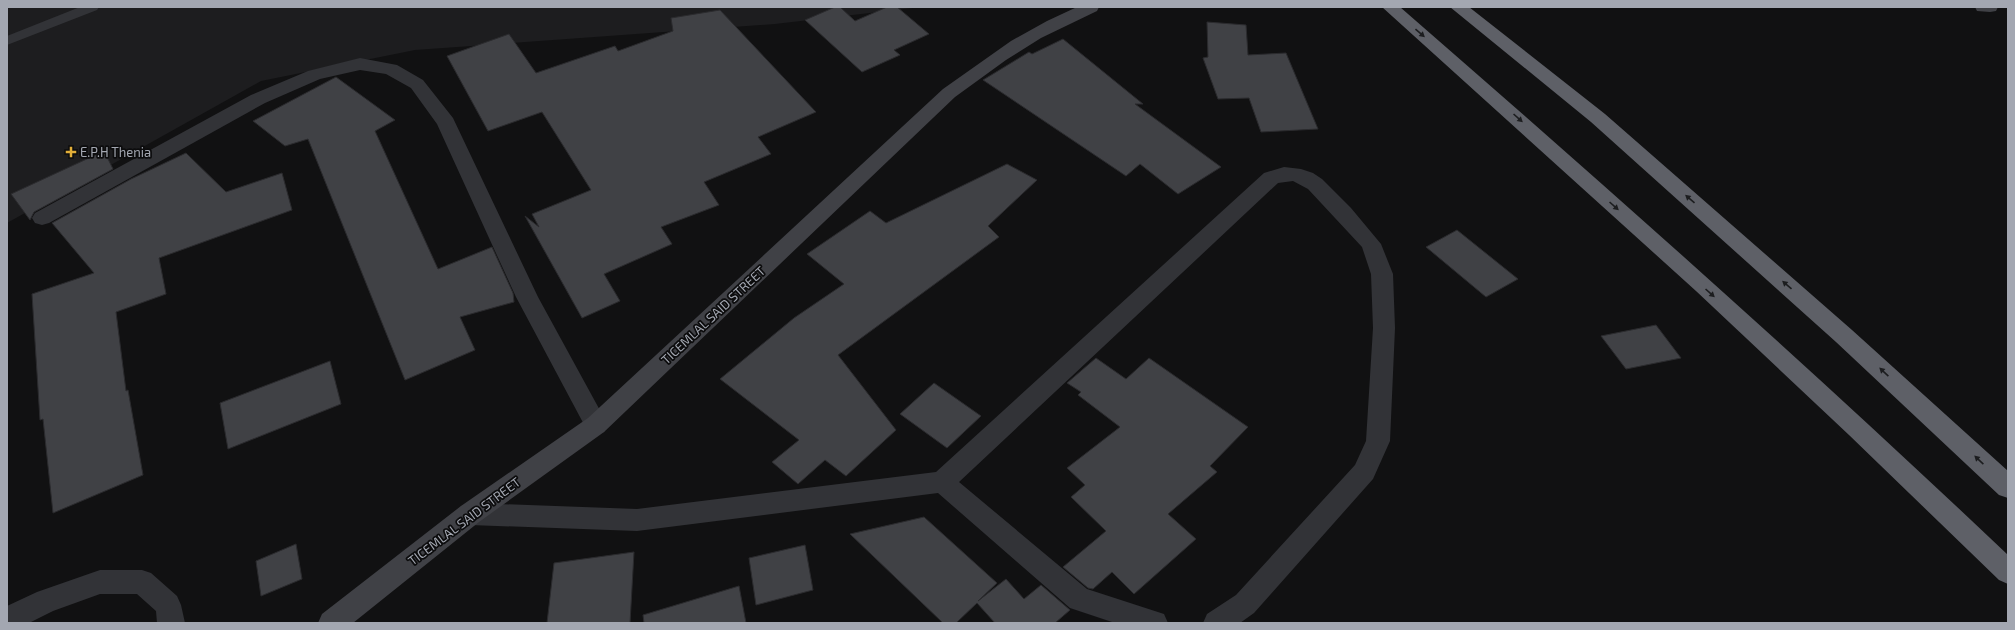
<svg xmlns="http://www.w3.org/2000/svg" width="2015" height="630" font-family="'Exo 2',sans-serif">
	<rect width="100%" height="100%" fill="#111112"/>
	<polygon fill="#1d1d1f" points="7,7 921,7 775,24 415,50 261,81 7,223"/>
	<g fill="#404145" stroke="#2b2b2e">
		<polygon points="835,7 840,7 855,21 887,7 897,7 929,34 894,50 900,55 862,72 805,20"/>
		<polygon points="720,10 816,112 758,137 771,154 704,182 719,205 661,227 672,244 604,274 620,301 582,318 525,216 539,227 532,214 591,190 542,112 488,131 447,56 509,34 536,73 615,46 618,51 673,31 671,18"/>
		<polygon points="1207,22 1246,25 1248,55 1286,53 1318,129 1261,132 1249,98 1218,99 1203,58 1208,57"/>
		<polygon points="1063,39 1143,104 1135,104 1221,167 1178,194 1140,164 1126,176 983,80 1029,52 1032,54"/>
		<polygon points="336,77 395,120 375,131 438,269 492,247 513,293 514,302 460,317 475,350 405,380 308,139 285,146 253,121"/>
		<polygon points="104,151 113,169 34,212 30,220 11,194"/>
		<polygon points="186,153 226,192 282,173 292,210 159,258 166,294 116,312 126,391 128,390 143,475 53,513 43,419 40,420 32,294 94,273 52,223 131,179"/>
		<polygon points="1007,164 1037,180 988,226 999,237 838,355 896,430 846,476 825,460 798,484 772,462 799,440 720,379 794,318 844,284 807,254 870,211 886,223"/>
		<polygon points="1457,230 1518,279 1486,297 1426,247"/>
		<polygon points="1656,325 1681,358 1626,369 1601,336"/>
		<polygon points="1096,358 1126,379 1149,358 1248,427 1210,466 1217,472 1168,514 1196,539 1134,594 1112,572 1093,589 1088,588 1063,567 1106,531 1071,497 1085,485 1067,468 1120,427 1078,395 1081,392 1067,383"/>
		<polygon points="330,361 341,404 228,449 220,403"/>
		<polygon points="934,383 981,416 947,448 900,414"/>
		<polygon points="924,517 997,583 978,601 1006,579 1024,599 1041,585 1070,610 1055,623 995,623 977,603 956,623 943,623 850,534"/>
		<polygon points="296,544 302,579 261,596 256,561"/>
		<polygon points="805,545 813,590 756,605 749,558"/>
		<polygon points="634,552 630,623 547,623 554,563"/>
		<polygon points="739,586 746,623 644,623 643,615"/>
	</g>
	<g fill="none" stroke-linecap="round" stroke-linejoin="round">
		<polygon fill="#323337" fill-rule="evenodd" points="80,7 99,7 97,10 7,45 7,36"/>
		<g fill="#323337" fill-rule="evenodd">
			<polygon points="360,58 397,65 423,80 453,118 538,297 608,425 604,432 596,435 588,432 516,297 437,124 411,88 386,74 360,70 320,79 265,103 49,223 42,225 35,223 32,218 35,213 251,95 308,71"/>
			<polygon points="1284,167 1301,169 1313,173 1322,179 1351,208 1381,244 1393,274 1395,328 1390,441 1373,479 1254,613 1240,623 1203,623 1207,614 1236,595 1355,465 1366,441 1373,328 1371,274 1362,247 1308,189 1293,181 1278,183 959,482 1087,589 1164,614 1168,623 1115,623 1070,608 938,493 637,531 470,525 461,522 457,514 461,506 470,503 637,509 936,472 1264,173"/>
			<polygon points="100,570 142,570 151,573 177,596 181,605 185,623 157,623 156,611 137,594 100,594 53,611 29,623 7,623 7,606 37,592"/>
		</g>
		<g fill="#404146" fill-rule="evenodd">
			<polygon points="1077,7 1099,7 1097,11 1041,38 1006,60 955,97 604,432 479,522 353,623 318,623 322,614 461,506 588,418 943,89 1011,41 1047,21"/>
			<polygon points="1975,7 1998,7 1996,11 1990,12 1977,11"/>
		</g>
		<g fill="#5e6067" fill-rule="evenodd">
			<path d="M1382,7H1400C1606,186 1810,367 2008,555V584L1999,580L1849,435L1696,291Z"/>
			<polygon points="1450,7 1469,7 1605,114 1852,330 2008,471 2008,498 1999,495 1836,342 1591,122"/>
		</g>
	</g>
	<defs><path id="oneway-solid" d="M-6-.8H1V-3.2L6.5 0L1 3.2V.8H-6Z"/></defs>
	<g fill="#1c1d1f">
		<use href="#oneway-solid" transform="translate(1420 33) rotate(41)"/>
		<use href="#oneway-solid" transform="translate(1518 118) rotate(42)"/>
		<use href="#oneway-solid" transform="translate(1690 199) rotate(-139)"/>
		<use href="#oneway-solid" transform="translate(1614 206) rotate(42)"/>
		<use href="#oneway-solid" transform="translate(1787 285) rotate(-139)"/>
		<use href="#oneway-solid" transform="translate(1710 293) rotate(42)"/>
		<use href="#oneway-solid" transform="translate(1884 372) rotate(-137)"/>
		<use href="#oneway-solid" transform="translate(1979 460) rotate(-137)"/>
	</g>
	<path fill="#e1ae39" stroke="#0c0c0d" stroke-width="1.5" d="M69 146h4v4h4v4h-4v4h-4v-4h-4v-4h4z"/>
	<g text-anchor="middle" dominant-baseline="central" stroke-width="3.5" stroke-linejoin="round" paint-order="stroke">
		<g font-size="13" fill="#a3a7b1" stroke="#0c0c0d" text-anchor="start">
			<text x="80" y="152">E.P.H Thenia</text>
		</g>
		<g font-size="13" fill="#a3a7b1" stroke="#0c0c0d">
			<text transform="translate(713 315) rotate(-43)">TICEMLAL SAID STREET</text>
			<text transform="translate(464 521) rotate(-37)">TICEMLAL SAID STREET</text>
		</g>
	</g>
	<rect width="2015" height="630" fill="none" stroke="#a3a7b1" stroke-width="16"/>
</svg>
